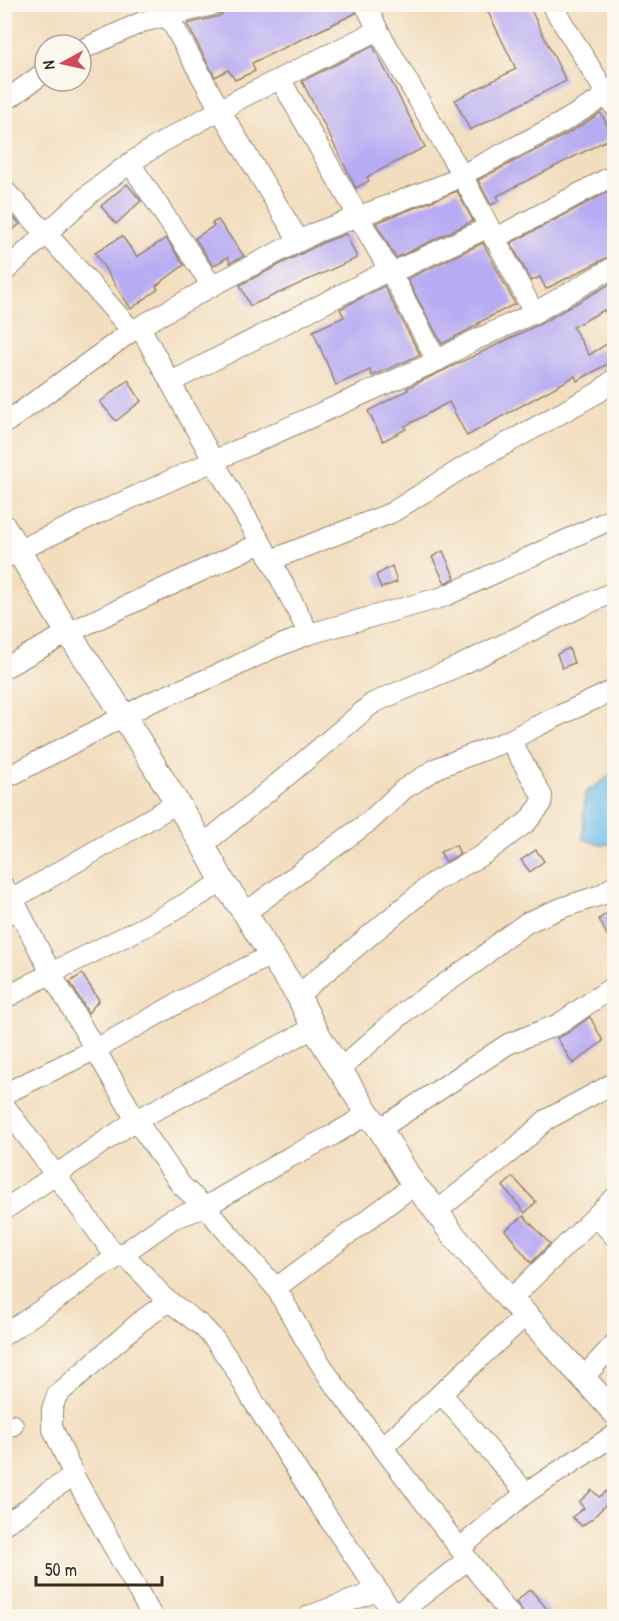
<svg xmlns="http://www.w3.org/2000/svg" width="619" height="1621" font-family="'Patrick Hand',sans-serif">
	<rect width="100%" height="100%" fill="#fbf7ec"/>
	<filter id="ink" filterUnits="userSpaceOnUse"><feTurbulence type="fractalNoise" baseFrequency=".0167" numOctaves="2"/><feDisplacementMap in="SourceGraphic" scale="12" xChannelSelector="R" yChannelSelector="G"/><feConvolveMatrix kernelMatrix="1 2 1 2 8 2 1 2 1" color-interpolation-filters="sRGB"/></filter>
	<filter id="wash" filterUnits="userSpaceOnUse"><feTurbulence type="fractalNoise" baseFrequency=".008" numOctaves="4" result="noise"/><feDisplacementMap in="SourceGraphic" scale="24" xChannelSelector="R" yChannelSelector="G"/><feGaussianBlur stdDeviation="1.35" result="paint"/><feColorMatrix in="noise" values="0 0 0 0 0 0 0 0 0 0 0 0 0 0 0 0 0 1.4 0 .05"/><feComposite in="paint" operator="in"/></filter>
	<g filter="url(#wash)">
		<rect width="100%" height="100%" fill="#f2ddbe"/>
		<polygon fill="#74c0ee" stroke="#587586" stroke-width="1.5" points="614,771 614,843 603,845 583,839 585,793 607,778"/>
		<g id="blocks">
			<g fill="#b7abf3">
				<polygon points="247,4 353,4 356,13 252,63 255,71 235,80 228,70 215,77 187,24 220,16 226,11"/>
				<polygon points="484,4 528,4 566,81 470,130 455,100 516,69"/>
				<polygon points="373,46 425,147 367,177 369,181 356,188 302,81"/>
				<polygon points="601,113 613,137 497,196 499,201 491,205 478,180 567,134"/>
				<polygon points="127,184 141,201 116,224 101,206"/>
				<polygon points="615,188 615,255 608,257 546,289 540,277 531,281 511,243"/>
				<polygon points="457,191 473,221 396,258 376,223"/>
				<polygon points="4,208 20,224 4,237"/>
				<polygon points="218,220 244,256 230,263 228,257 213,266 195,238 214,226 212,223"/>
				<polygon points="346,234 357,258 250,306 240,285 322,243"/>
				<polygon points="122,236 137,257 166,238 184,265 156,286 158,289 131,309 95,253"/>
				<polygon points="483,243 515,304 478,323 479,324 442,344 407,279"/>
				<polygon points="615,281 615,328 604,310 573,327 589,355 615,339 615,360 577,381 575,376 467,436 449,402 405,426 406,429 383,441 368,411 408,390 407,388 540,324"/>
				<polygon points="384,286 420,355 372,376 370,370 336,385 313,331 344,317 340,309"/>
				<polygon points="128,380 141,401 116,421 100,402"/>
				<polygon points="443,551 455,578 445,583 432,557"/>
				<polygon points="392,566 397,582 381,588 376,575"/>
				<polygon points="569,648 574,663 562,668 557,654"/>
				<polygon points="456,845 460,854 446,862 440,852"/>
				<polygon points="536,850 544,861 530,872 521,860"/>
				<polygon points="615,907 615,951 599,919"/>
				<polygon points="82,974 99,1000 88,1013 70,982"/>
				<polygon points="590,1017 603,1041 573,1064 557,1038 566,1034"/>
				<polygon points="513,1177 536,1202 525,1213 503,1186"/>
				<polygon points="524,1216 550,1244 531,1263 505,1230"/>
				<polygon points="612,1487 615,1490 615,1495 593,1518 582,1526 572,1517 584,1508 579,1502 592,1490 599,1497"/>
				<polygon points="530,1589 554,1617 527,1617 516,1602"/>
			</g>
		</g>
	</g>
	<g filter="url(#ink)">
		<use href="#blocks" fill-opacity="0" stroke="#96846e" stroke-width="1.5"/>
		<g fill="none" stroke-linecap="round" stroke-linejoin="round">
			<defs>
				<g id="minor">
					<polyline points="365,4 378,30 462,175 534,313"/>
					<polyline points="551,4 614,106"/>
					<polyline points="168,16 220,110 299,241"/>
					<polyline points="81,50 142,22 217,4"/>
					<polyline points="280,79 389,270 391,273 437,361"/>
					<polyline points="4,102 45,72"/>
					<polyline points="130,163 212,286"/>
					<polyline points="4,190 47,234 132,331"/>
					<polyline points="494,239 614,175"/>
					<polyline points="4,272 93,191 130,163 161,143 241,98 378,30"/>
					<polyline points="391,273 489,227"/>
					<polyline points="140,327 214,462 271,560 309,634"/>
					<polyline points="171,382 389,270"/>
					<polyline points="4,424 132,331 212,286 317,232 445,184 561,123 614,91"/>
					<path d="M4,559L19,550C157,485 297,424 437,361L469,343L534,313L614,267"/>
					<polyline points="271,560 391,513 464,467 599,392 614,379"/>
					<polyline points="4,668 68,633 261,543"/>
					<polyline points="4,779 149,703 224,672 271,649 309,634 443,597 614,518"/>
					<polyline points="203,845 294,770 373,703 461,665 580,607 614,592"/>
					<polyline points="4,887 13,899 51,973 136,1120 181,1185 205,1207 276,1288 306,1341 331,1380 511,1616"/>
					<polyline points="245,913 371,820 404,789 439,767 510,740 537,726 614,690"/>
					<polyline points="4,916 15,911 13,899 177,803"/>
					<polyline points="298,995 434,882 484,854 527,822 541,805 542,796 510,740"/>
					<polyline points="4,999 51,973 146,926 223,882"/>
					<polyline points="340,1069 407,1010 479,960 501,941 528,922 564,907 601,895 614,886"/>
					<polyline points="4,1094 96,1049 185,999 271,955"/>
					<polyline points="4,1105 117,1258"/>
					<polyline points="380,1129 508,1044 559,1024 614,986"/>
					<polyline points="4,1210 136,1120 314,1028"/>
					<polyline points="437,1211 519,1145 546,1120 614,1083"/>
					<polyline points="596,1216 614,1236"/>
					<polyline points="123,1254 147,1278 163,1297 202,1326 215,1340 234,1367 252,1399 316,1500 395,1616"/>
					<polyline points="276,1288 414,1185"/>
					<polyline points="510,1300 614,1198"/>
					<polyline points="4,1335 66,1293 99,1268 117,1258 172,1219 205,1207 288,1158 333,1135 368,1114"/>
					<polyline points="583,1378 614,1344"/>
					<polyline points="441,1393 526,1493"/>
					<polyline points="4,1428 13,1425"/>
					<polyline points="383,1447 526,1315"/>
					<polyline points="4,1524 22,1513 48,1492 74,1476"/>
					<polyline points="460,1548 526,1493 614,1435"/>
					<polyline points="152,1616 74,1476 52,1427 52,1409 57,1395 73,1381 141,1321 169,1301"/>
					<polyline points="309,1616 377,1591"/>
					<polyline points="395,1616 467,1560"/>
				</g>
				<polyline id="tertiary" points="4,527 68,633 112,697 203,845 223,882 245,913 271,955 298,995 314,1028 330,1054 368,1114 380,1129 414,1185 432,1205 453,1235 510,1300 526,1315 614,1412"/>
			</defs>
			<use href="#minor" stroke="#96846e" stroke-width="22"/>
			<use href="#tertiary" stroke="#96846e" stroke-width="26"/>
			<use href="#minor" stroke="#fff" stroke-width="20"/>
			<use href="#tertiary" stroke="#fff" stroke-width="24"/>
		</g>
	</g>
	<rect width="619" height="1621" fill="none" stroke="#fbf7ec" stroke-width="24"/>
	<g transform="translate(63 63) rotate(262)"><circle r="28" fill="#fbf7ec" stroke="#aea59a" stroke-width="1.5"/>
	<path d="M0-4.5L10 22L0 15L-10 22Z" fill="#d1495b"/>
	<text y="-9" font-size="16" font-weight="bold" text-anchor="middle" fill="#3b2a1e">N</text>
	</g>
	<path d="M36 1576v9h126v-9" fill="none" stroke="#3b2a1e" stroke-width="3"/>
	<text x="45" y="1576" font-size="18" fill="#3b2a1e" stroke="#fbf7ec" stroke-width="4.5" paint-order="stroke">50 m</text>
</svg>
